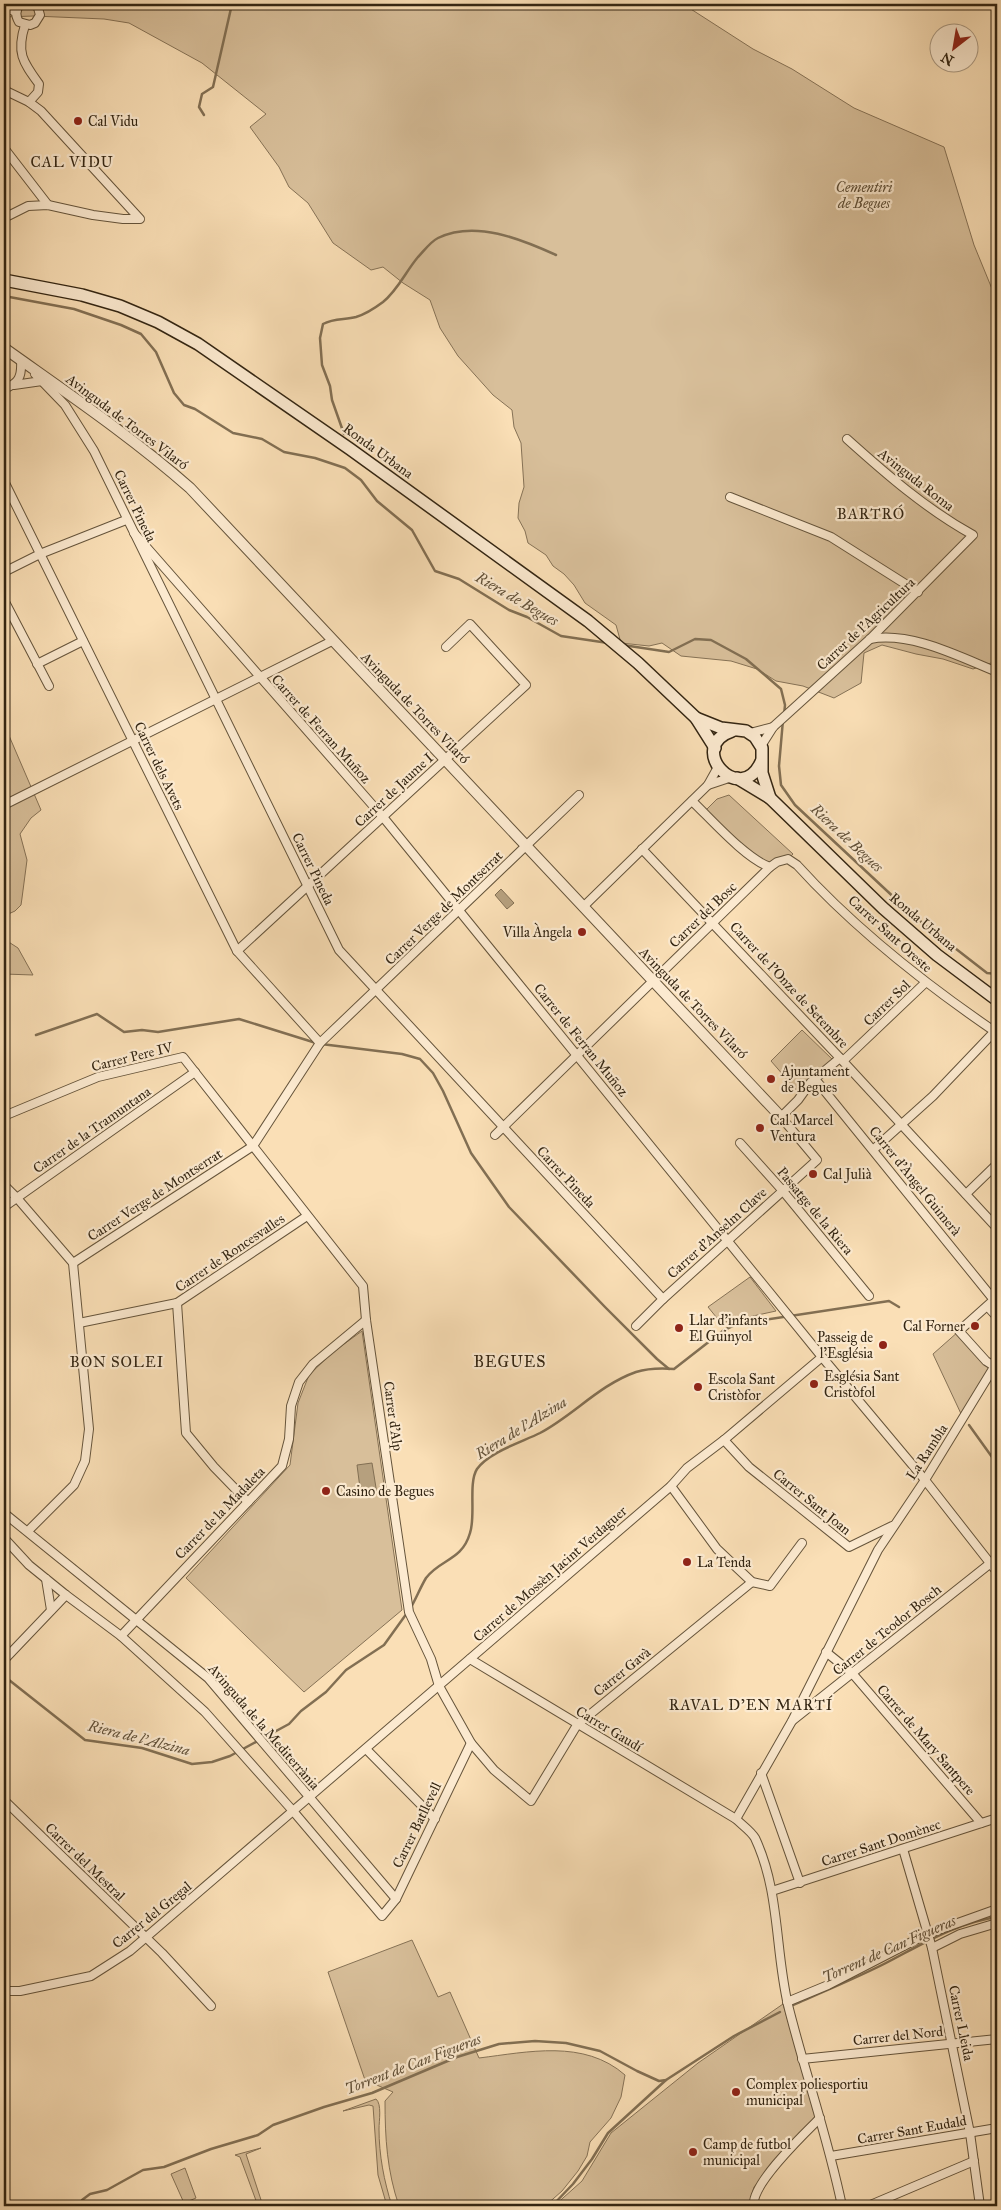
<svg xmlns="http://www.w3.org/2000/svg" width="1001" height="2210" font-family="'IM FELL Great Primer',serif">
	<rect width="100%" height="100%" fill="#fadfb6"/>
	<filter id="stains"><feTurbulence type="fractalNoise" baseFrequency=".004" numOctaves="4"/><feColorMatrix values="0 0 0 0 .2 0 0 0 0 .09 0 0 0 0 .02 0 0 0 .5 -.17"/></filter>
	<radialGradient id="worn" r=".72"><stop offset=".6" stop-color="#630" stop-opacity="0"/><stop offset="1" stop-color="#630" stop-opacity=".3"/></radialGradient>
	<g fill="#d8bf9a" stroke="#867256">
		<polygon points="4,4 683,4 753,49 792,69 854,108 944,147 974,245 997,301 997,661 973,669 943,659 916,654 882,645 864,653 861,683 834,698 803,686 776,681 757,669 731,661 681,656 662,643 649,646 621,643 616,625 585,603 574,585 564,574 553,566 546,555 528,543 525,531 518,518 519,503 524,487 521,443 514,427 512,410 493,395 458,356 440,328 430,300 403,283 383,267 371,270 333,243 308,203 289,187 279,167 250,127 266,114 202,63 129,23 104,19 34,16 4,17"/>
		<polygon points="4,724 41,810 31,818 20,834 27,860 22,898 21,905 15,911 4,916"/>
		<polygon points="729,795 793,854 788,859 763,865 704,812 717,799"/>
		<polygon points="4,939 18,948 33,975 4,974"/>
		<polygon points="802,1030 833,1060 798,1092 771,1061"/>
		<polygon points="750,1277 776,1311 721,1323 708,1307"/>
		<polygon points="362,1331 402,1610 304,1692 186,1578 290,1465 298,1403 309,1375 333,1352"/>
		<polygon points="959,1331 994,1370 963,1418 933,1354"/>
		<path d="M412,1940L438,1997L450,1992L479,2058C528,2052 584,2039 625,2075L621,2097L611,2118L590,2142L587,2156L578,2171L562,2191L545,2206H399C387,2171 385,2138 385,2101L393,2092L365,2080L328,1972Z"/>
		<polygon points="783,2004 816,2116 754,2187 750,2201 744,2206 554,2206 582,2181 611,2133 698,2063"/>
		<path d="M376,2099C382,2104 379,2121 379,2129C379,2155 384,2181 392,2206H387L378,2175L373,2106L369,2105L343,2111Z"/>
		<polygon points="261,2148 246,2154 263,2206 258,2206 240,2157 235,2155"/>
		<polygon points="185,2168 196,2198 184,2203 171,2174"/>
	</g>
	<g fill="#b6a07e" stroke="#826f53">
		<polygon points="501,889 514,903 507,909 495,895"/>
		<polygon points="372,1463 377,1494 361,1496 357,1465"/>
	</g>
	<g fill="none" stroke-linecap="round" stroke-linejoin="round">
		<g stroke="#826f53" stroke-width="2.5">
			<polyline points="204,115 199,107 202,94 213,87 232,4"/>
			<polyline points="4,296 74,309 121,325 141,334 156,352 174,393 184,405 195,409 233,433 262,439 284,452 315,458 345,468 361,480 377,501 412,530 435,571 459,579 509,610 527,617 561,636 608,643"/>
			<path d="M344,434L332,400L330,386L322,365L320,338L323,324C334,318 345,320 356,317C366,314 375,308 383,302C398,290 406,271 418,257C424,251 430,242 438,238C475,220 521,239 556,255"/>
			<polyline points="623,645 669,652 695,639 711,640 746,659 781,689 785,705 784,715"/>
			<polyline points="783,720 779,766 781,785 795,805 915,917 987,973 997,974"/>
			<polyline points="36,1035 97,1014 124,1032 142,1030 158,1032 239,1019 316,1043"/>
			<polyline points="321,1044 402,1054 420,1059 433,1073 443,1091 471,1153 509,1207 605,1307 657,1359 669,1369"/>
			<polyline points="969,1425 997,1464"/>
			<path d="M410,1609C416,1599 420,1588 426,1578C440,1559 462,1561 470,1533C476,1516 468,1483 477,1469C489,1452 522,1442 540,1433C574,1415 599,1385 636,1372C649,1368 661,1368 674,1369L724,1330L737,1324L889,1301L899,1307"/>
			<polyline points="4,1676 85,1740 142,1748 192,1764 212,1762 230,1756 289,1724 301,1711 326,1692 346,1670 384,1645 407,1613"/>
			<path d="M793,2005C823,1992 854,1979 884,1964C921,1945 955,1923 997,1917"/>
			<polyline points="79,2206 82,2200 90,2194 107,2190 143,2170 164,2167 211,2149 258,2135 273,2125 324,2107 372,2093 457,2057 499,2044 535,2041 566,2043 600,2051 637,2071 659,2081 666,2080 734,2036 780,2012"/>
			<polyline points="552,2206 573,2184 592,2159 608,2133 666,2080"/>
		</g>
		<defs>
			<g id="minor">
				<path d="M21,4C15,9 15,15 19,22L30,25L35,23L40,15L38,8L34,4"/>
				<polyline points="4,7 16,12"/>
				<path d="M25,25C16,53 23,62 39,84L38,92L29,102"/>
				<polyline points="4,90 29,102 41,111 140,219 123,219 93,215 48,205 28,206 4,218"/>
				<polyline points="4,148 48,205"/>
				<polyline points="35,374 65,405 94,451 339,950 663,1299"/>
				<polyline points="14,385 42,381"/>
				<path d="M4,389C19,383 22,377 21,360"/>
				<polyline points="4,481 237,951 320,1043"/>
				<polyline points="730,497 831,537 918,592"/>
				<polyline points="134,533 383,817 822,1357 925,1480 997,1572"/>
				<polyline points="4,572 40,554 126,520"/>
				<polyline points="4,600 49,686"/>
				<path d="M870,639C910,631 960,657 997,672"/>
				<polyline points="37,664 83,641"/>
				<polyline points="750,733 773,727"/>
				<path d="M761,746L773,727L870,639L973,535C926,509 886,474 847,439"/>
				<polyline points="708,785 732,777"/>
				<path d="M692,801C711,819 746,859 770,867"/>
				<polyline points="4,805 332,641"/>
				<polyline points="642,849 840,1058 997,1228"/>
				<polyline points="583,907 708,785 718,767"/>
				<polyline points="237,951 526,685 470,624 446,647"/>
				<polyline points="843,1061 925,983"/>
				<polyline points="815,1079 994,1300"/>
				<polyline points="4,1116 98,1077 183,1057 363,1286 366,1320 409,1612 431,1659 439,1686 471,1743 494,1770 531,1801 577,1725 752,1582"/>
				<path d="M495,1135L770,867L777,862L788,859L797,865C856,930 925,984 997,1033"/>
				<polyline points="740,1143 783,1191 869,1296"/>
				<polyline points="874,1149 933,1096 995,1031"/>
				<polyline points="4,1185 17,1198 73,1263 89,1429 85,1461 74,1485 28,1531"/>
				<polyline points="966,1194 997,1164"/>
				<polyline points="4,1207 195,1072"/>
				<polyline points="73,1263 253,1146 320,1043 579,795"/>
				<polyline points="997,1297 959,1331 986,1361 997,1368"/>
				<polyline points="177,1303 186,1433 214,1467 248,1502"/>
				<polyline points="988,1307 997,1317"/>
				<polyline points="79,1323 177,1303 307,1216"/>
				<polyline points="636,1326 663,1299 817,1160 781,1117 798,1100 811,1082 840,1058"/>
				<polyline points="724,1440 749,1467 849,1547 892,1526"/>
				<polyline points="671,1486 717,1549 752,1582 770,1586 802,1543"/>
				<polyline points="4,1513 208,1678 396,1899"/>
				<polyline points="4,1538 29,1565 66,1595 121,1636 205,1712 293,1811 382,1916 396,1899 471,1743"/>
				<polyline points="46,1579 51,1610"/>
				<polyline points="121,1636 282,1466 289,1439 291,1406 299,1382 313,1364 366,1320"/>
				<polyline points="826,1652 852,1673 981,1823"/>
				<path d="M470,1659L736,1819C742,1825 751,1831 755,1838C780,1891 775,1950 788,2005C805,2073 828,2138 842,2206"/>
				<polyline points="4,1660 66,1595"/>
				<polyline points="793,1720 997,1558"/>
				<polyline points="366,1749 435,1819"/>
				<polyline points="761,1773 800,1883"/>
				<polyline points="4,1800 162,1953 211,2006"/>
				<polyline points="736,1819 792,1721 878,1550 925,1480 994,1367"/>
				<polyline points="903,1849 932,1948 970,2133 980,2206"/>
				<polyline points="772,1891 997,1818"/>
				<polyline points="932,1948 960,1934 997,1923"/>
				<polyline points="4,1991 20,1991 91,1976 130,1951 671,1486 687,1468 724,1440 822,1357"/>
				<polyline points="787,2002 828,1985 927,1934 997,1909"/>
				<polyline points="802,2059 997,2039"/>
				<polyline points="831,2156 997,2128"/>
				<path d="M754,2206C750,2185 804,2134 820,2118"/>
				<polyline points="868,2206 974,2161"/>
			</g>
			<path id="tertiary" d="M4,348C67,393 131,436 190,488L781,1117"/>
			<g id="secondary">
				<polyline points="4,280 82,295 120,306 158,322 198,344 350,449 588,621 638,663 696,718 715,748"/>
				<polyline points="696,718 721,728 746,731 755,737 762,748 762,773 770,798"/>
				<path d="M732,731C685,747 740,808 761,762"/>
				<polyline points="737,778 770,798 883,908 937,955 997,1000"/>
			</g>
		</defs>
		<use href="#minor" stroke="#65543b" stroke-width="10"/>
		<use href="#tertiary" stroke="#65543b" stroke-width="12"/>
		<use href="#secondary" stroke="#332512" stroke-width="14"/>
		<use href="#minor" stroke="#fcead0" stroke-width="8"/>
		<use href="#tertiary" stroke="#fcead0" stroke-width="10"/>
		<use href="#secondary" stroke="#fcead0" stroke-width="11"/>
	</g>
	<g fill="#8f2418" stroke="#fcead0" stroke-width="2">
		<circle cx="78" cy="121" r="5"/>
		<circle cx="582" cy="932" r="5"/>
		<circle cx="771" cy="1079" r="5"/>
		<circle cx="760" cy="1128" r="5"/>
		<circle cx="813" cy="1174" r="5"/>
		<circle cx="975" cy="1326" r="5"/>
		<circle cx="679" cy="1328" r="5"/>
		<circle cx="883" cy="1345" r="5"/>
		<circle cx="814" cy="1384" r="5"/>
		<circle cx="698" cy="1387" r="5"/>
		<circle cx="326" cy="1491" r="5"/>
		<circle cx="687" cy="1562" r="5"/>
		<circle cx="736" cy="2092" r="5"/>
		<circle cx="693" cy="2152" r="5"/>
	</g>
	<g text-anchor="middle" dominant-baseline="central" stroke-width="4.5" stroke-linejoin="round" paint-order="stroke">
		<g font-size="14" fill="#332512" stroke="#fcead0" text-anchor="start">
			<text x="88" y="121">Cal Vidu</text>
			<text x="572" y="932" text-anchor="end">Villa Àngela</text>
			<text x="781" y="1071">Ajuntament<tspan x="781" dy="16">de Begues</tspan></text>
			<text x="770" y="1120">Cal Marcel<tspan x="770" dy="16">Ventura</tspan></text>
			<text x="823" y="1174">Cal Julià</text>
			<text x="689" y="1320">Llar d'infants<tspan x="689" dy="16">El Guinyol</tspan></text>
			<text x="965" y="1326" text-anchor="end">Cal Forner</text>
			<text x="873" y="1337" text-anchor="end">Passeig de<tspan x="873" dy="16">l'Església</tspan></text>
			<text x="824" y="1376">Església Sant<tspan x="824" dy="16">Cristòfol</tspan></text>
			<text x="708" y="1379">Escola Sant<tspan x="708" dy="16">Cristòfor</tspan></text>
			<text x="336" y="1491">Casino de Begues</text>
			<text x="697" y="1562">La Tenda</text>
			<text x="746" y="2084">Complex poliesportiu<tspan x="746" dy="16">municipal</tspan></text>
			<text x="703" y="2144">Camp de futbol<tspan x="703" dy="16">municipal</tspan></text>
		</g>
		<g font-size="14" font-style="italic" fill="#5c4c34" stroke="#fcead0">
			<text x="864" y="187">Cementiri<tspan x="864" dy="16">de Begues</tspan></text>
		</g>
		<g font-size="14" fill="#332512" stroke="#fcead0">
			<text transform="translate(127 422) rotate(37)">Avinguda de Torres Vilaró</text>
			<text transform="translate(378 451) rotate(36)">Ronda Urbana</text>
			<text transform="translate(916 480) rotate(38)">Avinguda Roma</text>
			<text transform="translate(135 506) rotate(64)">Carrer Pineda</text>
			<text transform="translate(866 624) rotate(-43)">Carrer de l'Agricultura</text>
			<text transform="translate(415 708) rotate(46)">Avinguda de Torres Vilaró</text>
			<text transform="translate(321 729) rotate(48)">Carrer de Ferran Muñoz</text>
			<text transform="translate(159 766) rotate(64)">Carrer dels Avets</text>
			<text transform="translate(394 790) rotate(-43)">Carrer de Jaume I</text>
			<text transform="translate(313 869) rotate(64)">Carrer Pineda</text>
			<text transform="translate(444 908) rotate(-44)">Carrer Verge de Montserrat</text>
			<text transform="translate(703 915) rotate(-44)">Carrer del Bosc</text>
			<text transform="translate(923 922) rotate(40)">Ronda Urbana</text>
			<text transform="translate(890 934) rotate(42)">Carrer Sant Oreste</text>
			<text transform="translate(789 985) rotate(47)">Carrer de l'Onze de Setembre</text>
			<text transform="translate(693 1003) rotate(46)">Avinguda de Torres Vilaró</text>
			<text transform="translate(887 1003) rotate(-44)">Carrer Sol</text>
			<text transform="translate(581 1040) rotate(51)">Carrer de Ferran Muñoz</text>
			<text transform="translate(132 1057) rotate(-14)">Carrer Pere IV</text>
			<text transform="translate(92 1130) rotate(-35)">Carrer de la Tramuntana</text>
			<text transform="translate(566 1177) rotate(47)">Carrer Pineda</text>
			<text transform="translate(915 1181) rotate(51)">Carrer d'Àngel Guimerà</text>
			<text transform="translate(155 1195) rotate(-33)">Carrer Verge de Montserrat</text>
			<text transform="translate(815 1211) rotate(50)">Passatge de la Riera</text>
			<text transform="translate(717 1233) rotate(-42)">Carrer d'Anselm Clave</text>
			<text transform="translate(230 1253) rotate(-34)">Carrer de Roncesvalles</text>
			<text transform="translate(393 1416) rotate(82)">Carrer d'Alp</text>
			<text transform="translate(927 1452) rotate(-57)">La Rambla</text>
			<text transform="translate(812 1502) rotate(39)">Carrer Sant Joan</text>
			<text transform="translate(220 1513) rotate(-46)">Carrer de la Madaleta</text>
			<text transform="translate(550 1574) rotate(-41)">Carrer de Mossèn Jacint Verdaguer</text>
			<text transform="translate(887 1630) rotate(-39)">Carrer de Teodor Bosch</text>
			<text transform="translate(622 1672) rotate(-39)">Carrer Gavà</text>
			<text transform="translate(264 1727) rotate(49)">Avinguda de la Mediterrània</text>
			<text transform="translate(609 1729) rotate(31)">Carrer Gaudí</text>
			<text transform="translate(926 1740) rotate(49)">Carrer de Mary Santpere</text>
			<text transform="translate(417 1825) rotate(-64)">Carrer Batllevell</text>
			<text transform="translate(881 1843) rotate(-18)">Carrer Sant Domènec</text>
			<text transform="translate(85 1862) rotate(44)">Carrer del Mestral</text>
			<text transform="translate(152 1915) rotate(-39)">Carrer del Gregal</text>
			<text transform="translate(961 2023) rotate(78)">Carrer Lleida</text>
			<text transform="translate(898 2036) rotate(-6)">Carrer del Nord</text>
			<text transform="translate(912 2130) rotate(-10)">Carrer Sant Eudald</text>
		</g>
		<g font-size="15" letter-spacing="1" fill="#332512" stroke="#fcead0">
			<text x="72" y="162">CAL VIDU</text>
			<text x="871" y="514">BARTRÓ</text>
			<text x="117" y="1362">BON SOLEI</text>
			<text x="751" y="1705">RAVAL D'EN MARTÍ</text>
		</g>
		<g font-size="15" font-style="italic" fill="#615038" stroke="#fcead0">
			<text transform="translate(517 599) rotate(30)">Riera de Begues</text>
			<text transform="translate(847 838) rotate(43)">Riera de Begues</text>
			<text transform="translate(521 1428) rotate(-32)">Riera de l'Alzina</text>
			<text transform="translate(139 1738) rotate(14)">Riera de l'Alzina</text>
			<text transform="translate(889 1949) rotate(-24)">Torrent de Can Figueras</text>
			<text transform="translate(413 2064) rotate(-21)">Torrent de Can Figueras</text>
		</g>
		<g font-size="16" letter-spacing="1" fill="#332512" stroke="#fcead0">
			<text x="510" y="1361">BEGUES</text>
		</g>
	</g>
	<rect width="1001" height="2210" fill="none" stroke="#fadfb6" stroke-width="20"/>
	<rect x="5" y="5" width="991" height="2200" fill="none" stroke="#332512" stroke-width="2.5"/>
	<rect x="10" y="10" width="981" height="2190" fill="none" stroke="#332512"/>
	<g transform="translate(954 48) rotate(211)"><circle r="24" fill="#fcead0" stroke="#ac9b84"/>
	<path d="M0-4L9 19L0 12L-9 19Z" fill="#8f2418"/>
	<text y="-8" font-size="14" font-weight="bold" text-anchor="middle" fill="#332512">N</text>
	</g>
	<rect width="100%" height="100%" filter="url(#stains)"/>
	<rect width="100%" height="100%" fill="url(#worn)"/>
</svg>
